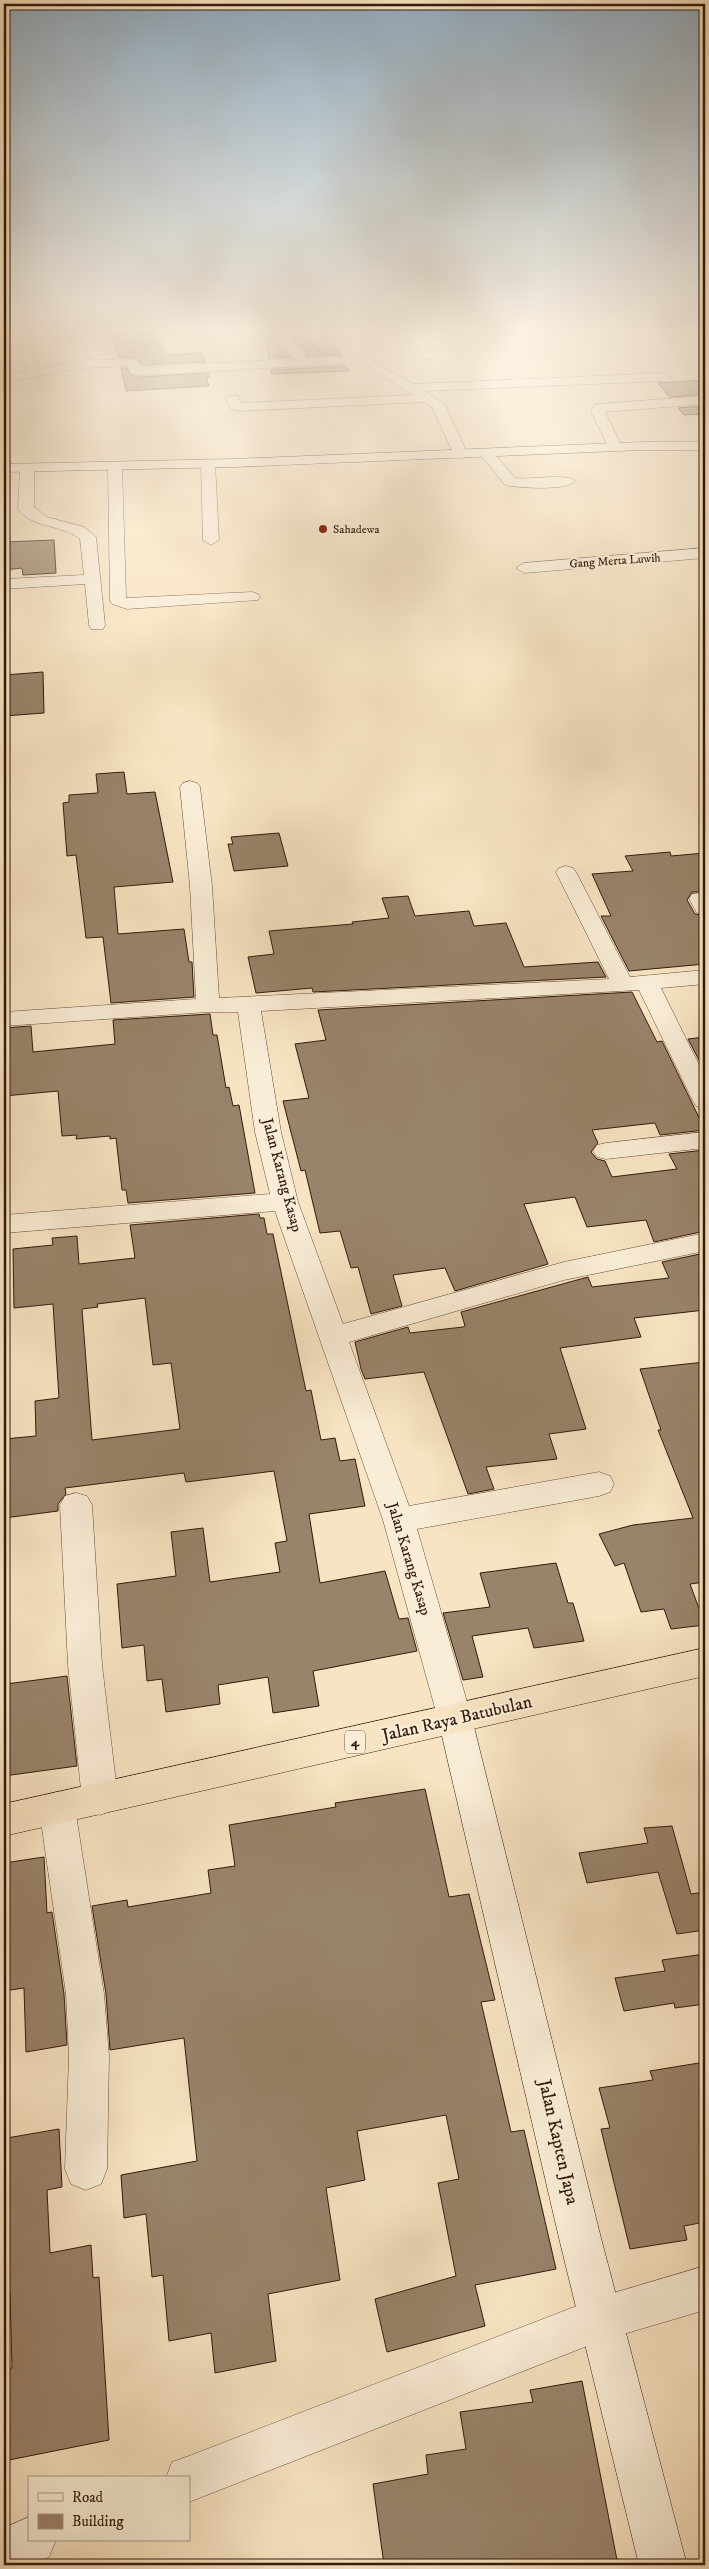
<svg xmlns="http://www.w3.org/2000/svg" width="709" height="2569" font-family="'IM FELL DW Pica',serif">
	<rect width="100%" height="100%" fill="#f8e4c2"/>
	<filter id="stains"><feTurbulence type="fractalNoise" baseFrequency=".004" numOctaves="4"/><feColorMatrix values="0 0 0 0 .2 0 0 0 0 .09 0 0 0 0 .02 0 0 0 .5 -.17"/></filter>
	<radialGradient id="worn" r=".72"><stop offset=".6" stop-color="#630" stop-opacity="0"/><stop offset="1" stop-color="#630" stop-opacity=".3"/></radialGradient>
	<g fill="#99836b" stroke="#321a0c" fill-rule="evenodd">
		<polygon points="151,331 166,355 202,353 205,362 142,365 136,358 118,357 113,334"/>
		<polygon points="311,334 315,348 337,347 341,355 307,356 303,348 296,345 293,335"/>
		<polygon points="265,336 277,336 280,348 291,357 269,358"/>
		<polygon points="346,366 349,371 271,374 271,370"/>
		<polygon points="121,368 127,368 131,375 140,377 209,373 210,377 206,377 209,386 126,391"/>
		<polygon points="705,380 705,394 669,397 658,383"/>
		<polygon points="705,406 705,414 684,415 678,408"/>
		<polygon points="54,540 56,573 23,575 22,568 4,570 4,542"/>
		<polygon points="43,672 44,713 4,716 4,675"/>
		<polygon points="124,772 127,794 155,792 173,882 114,887 118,934 184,929 189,962 192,962 194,997 111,1003 103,937 86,938 76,855 67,856 63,803 69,802 69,795 98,793 96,774"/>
		<polygon points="279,833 288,866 234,871 228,844 233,844 231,837"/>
		<polygon points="670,852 671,856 705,853 705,892 692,892 687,900 695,914 705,916 705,964 629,971 601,916 611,916 592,874 633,871 625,856"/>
		<polygon points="408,896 415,916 469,911 474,926 506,923 524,967 598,962 606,977 313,992 312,988 256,993 248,957 274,954 269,931 353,924 352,922 389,918 382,898"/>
		<polygon points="632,992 657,1042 662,1041 705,1130 660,1135 655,1123 592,1130 598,1143 591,1152 597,1159 605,1161 612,1177 677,1169 669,1154 705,1150 705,1231 654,1242 646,1220 587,1227 575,1197 524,1204 548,1264 455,1291 445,1268 393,1275 402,1306 371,1314 358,1267 351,1268 340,1231 320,1233 305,1170 301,1171 283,1101 309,1098 295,1044 326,1040 318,1010"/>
		<polygon points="210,1014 213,1035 217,1035 226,1088 229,1087 233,1106 239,1105 255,1193 128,1203 126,1190 122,1190 116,1138 110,1139 110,1136 76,1139 77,1135 62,1136 58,1091 4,1096 4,1028 31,1026 33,1052 115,1044 113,1020"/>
		<polygon points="705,1037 705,1064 701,1064 688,1039"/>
		<path d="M259,1214L260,1218H264L267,1234H273L306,1391L311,1390L321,1440L335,1438L340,1461L355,1459L365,1506L309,1514L320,1583L385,1571L399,1619L408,1618L417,1651L313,1671L319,1706L273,1713L268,1677L218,1685L220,1704L166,1712L162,1679L147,1681L144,1645L122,1648L117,1584L176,1576L171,1532L203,1528L210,1582L280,1572L275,1543L287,1541L274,1471L186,1482L184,1473L65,1488L66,1494L58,1504V1511L4,1518V1439L36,1436L35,1401L59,1398L53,1304L14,1308L13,1249L53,1245L52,1238L77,1236L79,1264L135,1258L130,1225ZM145,1298L153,1365L171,1363L180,1429L92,1440L82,1309L98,1307L97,1304Z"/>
		<polygon points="705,1253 705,1310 634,1318 641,1337 560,1348 586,1429 549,1434 557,1459 486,1467 494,1489 468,1494 424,1372 365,1379 361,1369 355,1342 408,1327 410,1333 463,1327 465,1326 461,1312 588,1277 592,1287 669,1278 662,1262"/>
		<polygon points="705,1362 705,1582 690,1584 705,1625 671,1629 664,1609 641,1612 624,1563 615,1566 599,1534 633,1525 693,1518 658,1430 661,1430 640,1369"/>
		<polygon points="556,1563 568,1603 573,1603 584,1641 534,1648 528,1628 472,1636 483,1677 463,1680 443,1613 490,1607 480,1573"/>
		<polygon points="67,1676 77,1766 4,1776 4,1737 7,1737 6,1684"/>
		<polygon points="425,1789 449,1897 469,1894 495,2000 481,2002 511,2132 524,2130 556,2269 475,2285 485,2326 387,2352 375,2299 456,2276 438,2183 459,2179 446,2115 357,2131 365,2180 326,2188 340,2280 268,2294 276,2361 215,2373 211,2333 169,2341 163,2275 152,2277 146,2214 124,2218 121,2175 197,2161 184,2038 110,2050 106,1994 92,1906 127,1900 128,1907 211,1893 208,1870 235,1866 229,1825 336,1807 335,1803"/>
		<polygon points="672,1826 691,1894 705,1892 705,1930 677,1934 658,1872 587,1883 579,1853 648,1843 644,1828"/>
		<polygon points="44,1857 47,1913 52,1912 64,1994 67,2045 26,2052 24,1988 4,1991 4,1863"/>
		<polygon points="705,1954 705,2004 675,2008 674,2003 624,2011 615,1978 665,1971 662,1960"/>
		<polygon points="705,2062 705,2222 684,2226 687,2240 630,2249 601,2129 610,2128 599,2088 653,2080 650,2071"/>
		<polygon points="59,2129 62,2187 47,2190 50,2253 91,2245 93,2278 99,2277 109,2440 4,2461 4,2369 12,2368 10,2293 4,2294 4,2204 9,2203 7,2138"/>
		<polygon points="582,2381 618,2565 384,2565 373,2484 428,2474 426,2455 466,2449 460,2412 533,2402 530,2390"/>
	</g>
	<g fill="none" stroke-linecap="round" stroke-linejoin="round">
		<defs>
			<g id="street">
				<path d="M68,329H80L89,360L132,359L136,360L141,367L294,359L292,354L282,348L277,329H289L294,346L301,349L306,358L355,356L345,344L343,329H355C356,334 356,340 358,344C369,362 396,374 413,384L665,373L671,377L665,381L425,391L445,405L468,455L461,459L454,455L432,407L424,402L241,411L231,409L226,399L228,396H238L241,403L412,395L363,363L140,375L131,373L128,366L83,368L4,383V375L26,371L18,340L20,337L24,336L30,340L38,369L77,362Z"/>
				<polygon points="409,329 425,329 421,332 435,356 433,359 425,359 408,331"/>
				<polygon points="468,329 534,329 528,333 474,333"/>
				<polygon points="705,396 705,404 605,412 622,447 615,451 608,447 591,411 594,405 599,404"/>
				<path d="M487,450L492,451L515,478C527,480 569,473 575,481C568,491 517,488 505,485L480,454Z"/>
				<polygon points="208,459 215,463 219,540 211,545 203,540 201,463"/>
				<polygon points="115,462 122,466 126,598 252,592 258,594 260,597 258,600 127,609 112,604 110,601 108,466"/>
				<path d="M27,464L34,468V507L47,517L84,527L96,537L105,625L103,629H91L89,625L85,584L4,589V579L84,575L80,539C62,524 33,529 18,509L20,468Z"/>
				<polygon points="705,548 705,558 524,573 516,568 524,563"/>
				<polygon points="190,781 197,783 200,787 212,886 219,998 609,979 556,872 559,868 566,866 573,868 576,872 630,977 705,970 705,984 661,988 705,1077 705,1109 696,1106 693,1101 639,990 261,1011 281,1132 298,1202 343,1324 564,1262 705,1233 705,1251 564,1280 349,1342 409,1506 599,1472 610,1476 614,1484 610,1492 599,1496 417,1529 472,1719 467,1730 455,1734 443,1730 438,1719 383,1520 275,1211 4,1233 4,1215 270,1194 255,1132 238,1012 208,1012 4,1026 4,1012 196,999 190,886 180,787 183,783"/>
				<polygon points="700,893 705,894 705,914 697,913 689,899 692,894"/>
				<polygon points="705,1132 705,1148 606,1159 597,1157 593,1151 597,1145 606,1143"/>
				<polygon points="76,1493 87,1496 92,1505 102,1665 118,1799 113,1810 100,1815 87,1810 82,1799 68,1665 60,1505 65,1496"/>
				<polygon points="57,1792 70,1796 75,1808 104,1994 109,2056 107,2169 101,2184 86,2190 71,2184 65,2169 69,2056 66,1994 39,1808 44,1796"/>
				<polygon points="705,2266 705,2310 600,2341 189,2502 189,2478 166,2478 172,2462 189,2456 600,2297"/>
				<polygon points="29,2517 29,2540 56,2540 49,2557 29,2565 4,2565 4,2528"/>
			</g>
			<g id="secondary">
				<polygon points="642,442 705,442 705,450 642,450 234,467 4,472 4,464 234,459"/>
				<polygon points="455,1704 467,1708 472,1719 601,2238 687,2565 639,2565 559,2238 438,1719 443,1708"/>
			</g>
			<polygon id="highway" points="705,1648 705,1676 4,1836 4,1804"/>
		</defs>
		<use href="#street" stroke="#644c3a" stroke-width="1"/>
		<use href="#secondary" stroke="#321a0c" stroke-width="1"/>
		<use href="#highway" stroke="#321a0c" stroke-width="1"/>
		<use href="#street" fill="#faedd7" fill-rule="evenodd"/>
		<use href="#secondary" fill="#faedd7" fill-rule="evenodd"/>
		<use href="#highway" fill="#f8e4c2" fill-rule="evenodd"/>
	</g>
	<linearGradient id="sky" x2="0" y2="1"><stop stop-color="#93acc0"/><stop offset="0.48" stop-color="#fcf3e4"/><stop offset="1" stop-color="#fcf3e4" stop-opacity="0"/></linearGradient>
	<rect width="709" height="688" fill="url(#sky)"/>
	<circle fill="#8f2418" stroke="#faedd7" stroke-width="2" cx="323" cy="529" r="5"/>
	<g text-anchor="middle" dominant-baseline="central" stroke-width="4.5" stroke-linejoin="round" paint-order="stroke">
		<g font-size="12" fill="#321a0c" stroke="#faedd7" text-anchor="start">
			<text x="333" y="529">Sahadewa</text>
		</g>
		<g font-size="12" fill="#321a0c" stroke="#faedd7">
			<text transform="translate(615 561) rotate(-4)">Gang Merta Luwih</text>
		</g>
		<rect fill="#faedd7" stroke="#6e5949" stroke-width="1" x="345" y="1730.5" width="20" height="23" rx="4"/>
		<g font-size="14" font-weight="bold" fill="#321a0c">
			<text x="355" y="1742">4</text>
		</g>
		<g font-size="15" fill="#321a0c" stroke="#faedd7">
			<text transform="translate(282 1175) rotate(75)">Jalan Karang Kasap</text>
			<text transform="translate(409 1559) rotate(73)">Jalan Karang Kasap</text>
		</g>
		<g font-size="18" fill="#321a0c" stroke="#faedd7">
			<text transform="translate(457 1719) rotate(-13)">Jalan Raya Batubulan</text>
			<text transform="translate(558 2142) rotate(77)">Jalan Kapten Japa</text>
		</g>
	</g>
	<rect width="709" height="2569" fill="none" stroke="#f8e4c2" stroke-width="20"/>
	<rect x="5" y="5" width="699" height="2559" fill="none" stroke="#321a0c" stroke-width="2.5"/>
	<rect x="10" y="10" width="689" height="2549" fill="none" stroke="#321a0c"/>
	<rect x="28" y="2476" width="162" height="65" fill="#faedd7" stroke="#aa9986"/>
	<rect x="38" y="2493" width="25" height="8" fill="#faedd7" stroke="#aa9986"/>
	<text x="72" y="2502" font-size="15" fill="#321a0c">Road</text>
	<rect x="38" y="2514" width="25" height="15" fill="#99836b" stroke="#aa9986"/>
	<text x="72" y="2526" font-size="15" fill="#321a0c">Building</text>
	<rect width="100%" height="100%" filter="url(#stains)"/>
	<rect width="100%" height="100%" fill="url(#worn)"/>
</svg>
